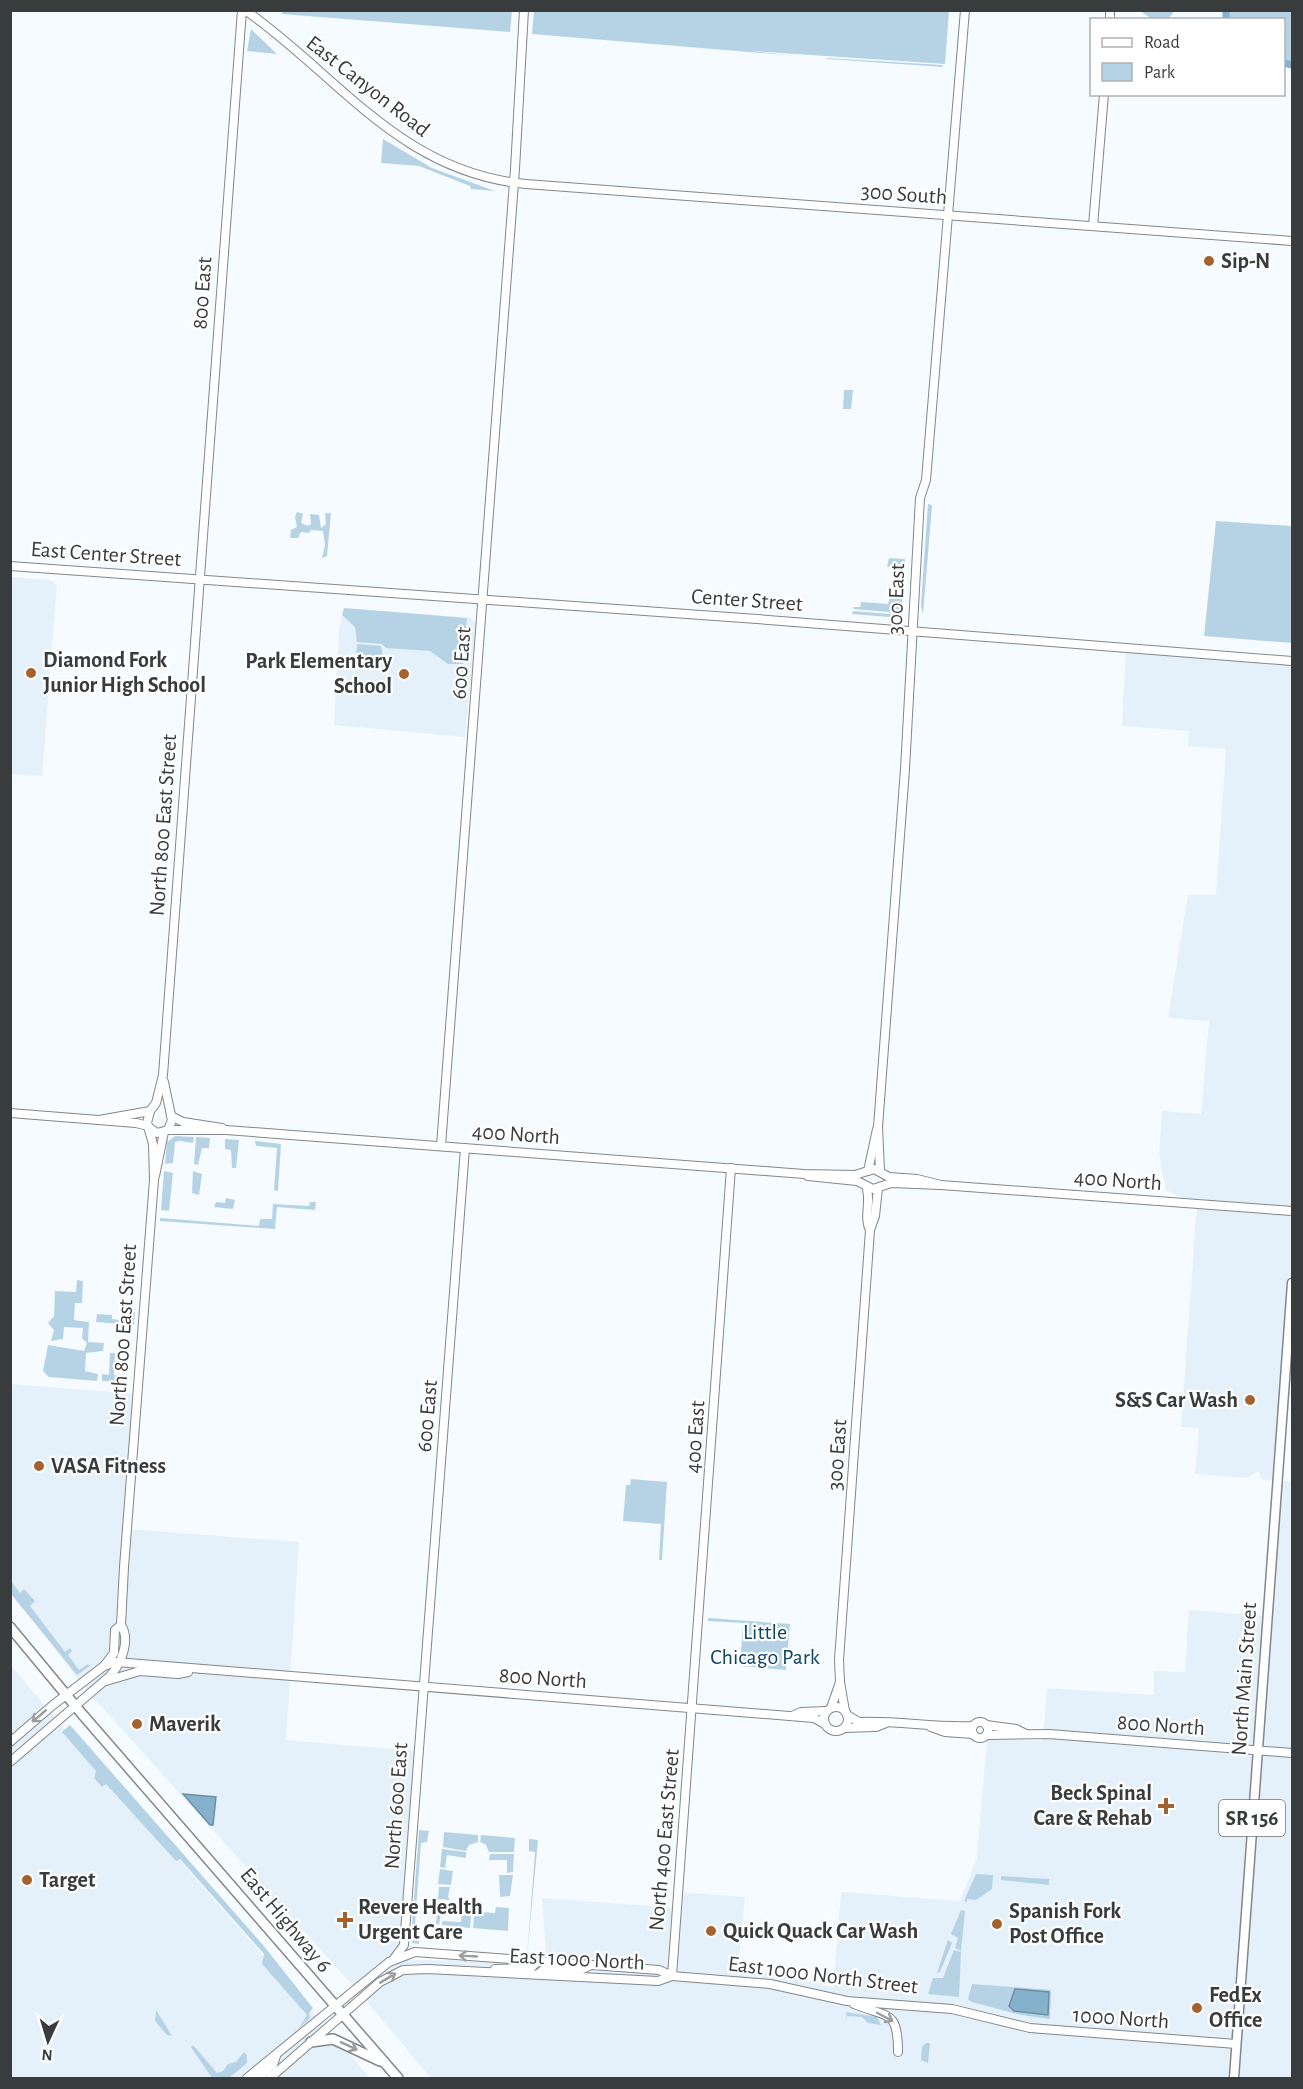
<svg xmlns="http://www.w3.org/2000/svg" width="1303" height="2089" font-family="'Alegreya Sans',sans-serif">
	<rect width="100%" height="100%" fill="#f6fbff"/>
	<g fill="#e4f1fa">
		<polygon points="11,577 51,580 57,585 42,776 11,774"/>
		<polygon points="344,608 471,618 476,624 465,737 334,725 339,629"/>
		<polygon points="1126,649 1292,661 1292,1387 1285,1387 1277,1480 1292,1482 1292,2078 431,2078 357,1990 82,1685 11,1589 11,1384 137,1394 127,1529 299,1542 286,1740 417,1751 404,1945 394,1960 538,1961 538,1957 546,1955 542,1898 677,1908 678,1892 745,1897 738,1970 771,1972 833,1987 841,1892 960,1901 977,1857 987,1739 1043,1741 1047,1688 1154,1695 1154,1671 1185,1672 1189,1610 1266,1616 1277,1481 1261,1479 1259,1471 1246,1478 1195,1474 1199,1428 1181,1427 1197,1204 1166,1190 1159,1155 1162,1111 1201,1114 1209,1021 1168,1018 1188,895 1216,895 1226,749 1188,746 1189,731 1122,726"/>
		<polygon points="10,1664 50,1712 370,2078 11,2078"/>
	</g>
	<g fill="#b6d3e6">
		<polygon points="282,11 282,10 512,11 510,32 282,14"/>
		<polygon points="534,11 534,10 949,11 945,64 751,51 797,56 532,34"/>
		<polygon points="1140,11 1174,11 1168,20 1152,19"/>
		<polygon points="1226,11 1292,11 1292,65 1284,63 1284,20 1226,19"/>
		<polygon points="251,29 253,31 277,54 247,51"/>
		<polygon points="827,58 942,65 943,67 827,59"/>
		<polygon points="383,139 432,168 495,191 471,189 470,186 419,166 381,163"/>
		<polygon points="844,390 853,390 851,409 843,409"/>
		<polygon points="928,504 932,505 923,615 921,605"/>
		<polygon points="297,512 303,514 301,523 308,526 311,524 310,514 319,515 321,528 326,524 325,513 331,513 327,556 322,558 325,545 323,531 311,530 309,533 301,532 298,538 290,538 291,530 297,527 295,517"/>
		<polygon points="1216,521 1292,526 1292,643 1204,636"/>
		<polygon points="889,558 905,559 904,578 894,577 894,567 887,567"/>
		<polygon points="891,594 903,595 901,613 853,609 854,607 860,607 861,602 888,604"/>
		<polygon points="344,608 467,618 463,664 448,664 430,651 386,648 382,644 357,642 355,627 342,615"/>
		<polygon points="853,611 901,615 901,618 852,614"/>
		<polygon points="357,644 381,646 383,657 380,659 356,657"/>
		<polygon points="175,1136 194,1137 193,1143 181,1141 175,1142 173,1163 165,1164 167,1142"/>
		<polygon points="196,1137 210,1138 209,1148 202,1148 198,1165 194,1164"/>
		<polygon points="225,1139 239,1140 236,1168 232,1168 231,1150 225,1149"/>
		<polygon points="255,1141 281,1144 278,1191 274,1190 277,1148 256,1146"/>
		<polygon points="164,1171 173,1173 169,1211 161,1210"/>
		<polygon points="193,1171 202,1174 199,1195 192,1193"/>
		<polygon points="226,1198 235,1200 233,1209 214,1207 216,1202 225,1203"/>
		<polygon points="310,1202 316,1202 315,1210 277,1207 275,1229 160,1221 160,1218 259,1226 260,1219 272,1219 273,1204 309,1206"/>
		<polygon points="77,1280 83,1281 82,1303 75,1303 74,1320 89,1322 88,1342 104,1343 103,1351 86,1353 85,1371 98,1374 97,1381 49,1377 43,1371 48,1345 84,1351 87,1343 82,1338 83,1328 64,1327 63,1339 51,1341 54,1330 48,1323 54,1316 55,1291 76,1292"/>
		<polygon points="132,1312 135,1312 134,1325 96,1322 97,1314 112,1315 112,1319 127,1321"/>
		<polygon points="110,1353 115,1353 114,1375 130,1377 127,1382 102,1381 102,1374 109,1375"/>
		<polygon points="631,1479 667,1482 662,1560 659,1560 661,1524 623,1521 626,1485 630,1485"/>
		<polygon points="11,1581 20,1593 24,1589 35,1601 30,1606 65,1652 70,1648 72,1651 68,1655 79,1670 88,1664 90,1666 77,1675 11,1594"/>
		<polygon points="708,1618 790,1624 786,1670 740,1666 743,1623 708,1621"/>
		<polygon points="70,1725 263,1945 313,2008 309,2013 310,2018 298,2029 307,2015 262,1964 264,1954 180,1859 176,1861 106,1784 102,1787 94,1778 96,1771 62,1732"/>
		<polygon points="419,1830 429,1831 427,1842 421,1843 414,1939 419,1940 419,1944 413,1943 411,1938"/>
		<polygon points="444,1832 478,1835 478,1842 469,1845 466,1851 443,1847"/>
		<polygon points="481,1835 515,1838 514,1852 489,1852 486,1845 480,1842"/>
		<polygon points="529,1839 538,1840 527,1957 535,1852 529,1851"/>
		<polygon points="442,1849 466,1852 466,1858 447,1855 445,1868 440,1867"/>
		<polygon points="490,1854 514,1854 513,1872 507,1873 507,1860 489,1860"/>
		<polygon points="440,1869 453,1871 451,1885 438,1884"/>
		<polygon points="976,1874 993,1875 992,1889 976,1900 967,1899 967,1902 964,1901"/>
		<polygon points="499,1875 513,1875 510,1896 500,1897"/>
		<polygon points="1001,1876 1049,1879 1049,1885 1001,1880"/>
		<polygon points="439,1887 450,1887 448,1897 450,1900 438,1899"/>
		<polygon points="438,1902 456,1905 456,1908 442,1907 439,1925 436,1924"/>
		<polygon points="458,1904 472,1905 470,1928 442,1925 442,1921 461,1922 462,1910 458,1909"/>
		<polygon points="475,1905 481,1906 481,1912 495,1913 496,1907 509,1908 508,1931 473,1928"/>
		<polygon points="961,1910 965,1911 961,1951 955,1948 958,1938 951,1934"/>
		<polygon points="948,1940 952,1943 940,1972 937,1973"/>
		<polygon points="954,1950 961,1952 959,1997 928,1994 933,1978 943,1978"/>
		<polygon points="972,1984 1051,1990 1050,2019 1021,2015 972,2002 968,1999"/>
		<polygon points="156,2010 172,2036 167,2035 155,2021"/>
		<polygon points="846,2012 877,2017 881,2025 868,2023 862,2017 847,2016 847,2021"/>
		<polygon points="926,2043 930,2043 928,2063 921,2060 922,2047"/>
		<polygon points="193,2045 217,2073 223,2071 228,2064 236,2062 244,2052 247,2055 247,2063 229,2078 212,2078 191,2047"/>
	</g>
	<g fill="#85b1cd" stroke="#6e8ea2" stroke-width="1.5">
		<polygon points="183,1794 216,1797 213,1825 210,1825"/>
		<polygon points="1015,1989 1049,1992 1048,2015 1014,2011 1009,2006"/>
	</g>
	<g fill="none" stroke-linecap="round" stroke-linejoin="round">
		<g stroke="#85b1cd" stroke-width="7">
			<polyline points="1226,20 1226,10"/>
			<polyline points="1284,63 1292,65"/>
		</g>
		<defs>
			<g id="secondary">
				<path d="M245,10C340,77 400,172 526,184L1292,241"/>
				<polyline points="1110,20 1110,10"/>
				<polyline points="1093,226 1104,94"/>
				<polyline points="10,566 757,619 1292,661"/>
				<polyline points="164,1082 172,1120 168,1130"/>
				<polyline points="10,1113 136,1123 148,1126"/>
				<polyline points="171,1116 183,1122 222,1128"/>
				<polyline points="99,1120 150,1111 156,1103 163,1075 242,10"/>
				<polyline points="150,1128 157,1133 168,1130 226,1130 804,1174 855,1175 874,1169 889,1177 917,1179 941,1185"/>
				<polyline points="441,1146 515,169 524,10"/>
				<polyline points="868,1171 877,1129"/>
				<polyline points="880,1171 878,1127 905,769 920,498 926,480 965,10"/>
				<polyline points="155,1176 164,1132"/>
				<polyline points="808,1176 857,1181 873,1189 891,1183 941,1185 1292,1211"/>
				<path d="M866,1186C872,1201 863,1217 870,1230"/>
				<polyline points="104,1666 116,1662 814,1718 825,1724"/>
				<polyline points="106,1681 140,1671 178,1674 188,1672"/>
				<polyline points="840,1682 845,1711"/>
				<circle cx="836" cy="1719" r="12"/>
				<polyline points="831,1708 840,1682 839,1660 870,1230 875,1216 878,1188"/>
				<path d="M847,1715L859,1722C896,1720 935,1728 973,1726"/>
				<polyline points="792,1716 801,1712 827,1711"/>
				<circle cx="980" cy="1730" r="8"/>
				<polyline points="986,1725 1016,1729 1026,1734"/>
				<polyline points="931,1727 945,1732 973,1734"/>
				<polyline points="844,1728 876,1727 886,1723"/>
				<polyline points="986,1735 1049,1734 1292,1753"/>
				<polyline points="10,1742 53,1705 104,1666 114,1653 115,1630 121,1625"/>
				<path d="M10,1762L110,1676C121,1664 131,1640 121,1625L124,1567L154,1180L153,1144L147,1123L150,1111"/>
				<polyline points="393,1960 404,1945 465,1148"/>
				<polyline points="495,1969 531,1968 538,1961"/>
				<polyline points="538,1974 546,1968 580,1970 589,1966"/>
				<polyline points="672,1976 731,1168"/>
				<path d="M854,2004C888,2018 898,2009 898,2052"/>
				<polyline points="247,2078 389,1962 415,1952 659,1970 672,1976 770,1984 847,2001 952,2009 1030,2028 1236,2044"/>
				<polyline points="258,2078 273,2065 276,2056"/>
				<polyline points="270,2078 380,1982 403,1970 428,1969 658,1981 672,1976"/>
			</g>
			<polyline id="primary" points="1234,2078 1292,1283"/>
			<g id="highway">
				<polyline points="10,1627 82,1714 398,2078"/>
				<polyline points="311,2042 333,2039 380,2061"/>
			</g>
		</defs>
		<use href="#secondary" stroke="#81878b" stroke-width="10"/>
		<use href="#primary" stroke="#81878b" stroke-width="11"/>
		<use href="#highway" stroke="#81878b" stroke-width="12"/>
		<use href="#secondary" stroke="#fff" stroke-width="8"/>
		<use href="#primary" stroke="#fff" stroke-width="8"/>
		<use href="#highway" stroke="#fff" stroke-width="9"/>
	</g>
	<defs><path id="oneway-shaft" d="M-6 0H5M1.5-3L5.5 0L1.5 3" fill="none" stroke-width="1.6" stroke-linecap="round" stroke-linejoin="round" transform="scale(1.5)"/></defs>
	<g stroke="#9c9e9e">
		<use href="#oneway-shaft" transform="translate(39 1716) rotate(140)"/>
		<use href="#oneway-shaft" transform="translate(468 1956) rotate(-177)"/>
		<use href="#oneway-shaft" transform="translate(388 1978) rotate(-31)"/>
		<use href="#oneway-shaft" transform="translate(885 2017) rotate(28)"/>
		<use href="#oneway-shaft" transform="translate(349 2046) rotate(25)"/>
	</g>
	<g fill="#a4632e" stroke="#fff" stroke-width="2">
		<circle cx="1209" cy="261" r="6"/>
		<circle cx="31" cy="673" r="6"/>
		<circle cx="404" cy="674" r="6"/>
		<circle cx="1250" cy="1400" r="6"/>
		<circle cx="39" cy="1466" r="6"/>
		<circle cx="137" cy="1724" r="6"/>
		<path d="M1163 1797h6v6h6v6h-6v6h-6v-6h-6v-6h6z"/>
		<circle cx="27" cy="1880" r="6"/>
		<path d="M342 1911h6v6h6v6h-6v6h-6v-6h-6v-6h6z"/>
		<circle cx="997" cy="1924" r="6"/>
		<circle cx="711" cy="1931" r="6"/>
		<circle cx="1197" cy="2008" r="6"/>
	</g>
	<g text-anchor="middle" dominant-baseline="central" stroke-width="4.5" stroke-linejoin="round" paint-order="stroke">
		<rect fill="#fff" stroke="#747677" stroke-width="1.5" x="1219" y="1800" width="66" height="36" rx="4.5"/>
		<g font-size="21" font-weight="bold" fill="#393c3d">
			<text x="1252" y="1818">SR 156</text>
		</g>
		<g font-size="22" fill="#393c3d" stroke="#fff">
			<text transform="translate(368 86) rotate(38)">East Canyon Road</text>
			<text transform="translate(904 194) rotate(4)">300 South</text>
			<text transform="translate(202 293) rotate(-86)">800 East</text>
			<text transform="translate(106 554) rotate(4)">East Center Street</text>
			<text transform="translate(896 599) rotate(-88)">300 East</text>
			<text transform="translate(747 600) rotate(4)">Center Street</text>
			<text transform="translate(461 663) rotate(-86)">600 East</text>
			<text transform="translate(163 825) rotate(-86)">North 800 East Street</text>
			<text transform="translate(516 1134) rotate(4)">400 North</text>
			<text transform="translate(1118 1180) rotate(4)">400 North</text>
			<text transform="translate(123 1335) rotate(-86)">North 800 East Street</text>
			<text transform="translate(427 1416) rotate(-85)">600 East</text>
			<text transform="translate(695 1437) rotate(-86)">400 East</text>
			<text transform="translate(837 1455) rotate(-86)">300 East</text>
			<text transform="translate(543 1678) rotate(4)">800 North</text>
			<text transform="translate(1244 1679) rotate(-86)">North Main Street</text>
			<text transform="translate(1161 1725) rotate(4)">800 North</text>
			<text transform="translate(396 1806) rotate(-86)">North 600 East</text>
			<text transform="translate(664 1840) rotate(-85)">North 400 East Street</text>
			<text transform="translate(286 1920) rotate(50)">East Highway 6</text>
			<text transform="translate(577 1959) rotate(3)">East 1000 North</text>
			<text transform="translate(823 1975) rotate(7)">East 1000 North Street</text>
			<text transform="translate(1121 2018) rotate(4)">1000 North</text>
		</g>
		<g font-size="22" font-weight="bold" fill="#393c3d" stroke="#fff" text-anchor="start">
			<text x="1221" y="261">Sip-N</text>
			<text x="43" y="660">Diamond Fork<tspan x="43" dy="25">Junior High School</tspan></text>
			<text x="392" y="661" text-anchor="end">Park Elementary<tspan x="392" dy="25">School</tspan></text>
			<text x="1238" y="1400" text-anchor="end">S&amp;S Car Wash</text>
			<text x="51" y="1466">VASA Fitness</text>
			<text x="149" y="1724">Maverik</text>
			<text x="1152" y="1793" text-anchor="end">Beck Spinal<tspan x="1152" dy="25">Care &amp; Rehab</tspan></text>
			<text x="39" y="1880">Target</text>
			<text x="358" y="1907">Revere Health<tspan x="358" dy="25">Urgent Care</tspan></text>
			<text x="1009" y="1911">Spanish Fork<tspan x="1009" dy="25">Post Office</tspan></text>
			<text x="723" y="1931">Quick Quack Car Wash</text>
			<text x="1209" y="1995">FedEx<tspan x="1209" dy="25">Office</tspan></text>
		</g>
		<g font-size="22" fill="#0c4561" stroke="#fff">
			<text x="765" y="1632">Little<tspan x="765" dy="25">Chicago Park</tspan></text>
		</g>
	</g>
	<rect width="1303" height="2089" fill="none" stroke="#393c3d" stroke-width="24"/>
	<rect x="1090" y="18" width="195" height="78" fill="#ffffff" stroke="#b0b1b1" stroke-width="1.5"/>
	<rect x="1102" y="38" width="30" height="9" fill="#ffffff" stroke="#b0b1b1" stroke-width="1.5"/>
	<text x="1144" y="48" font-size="18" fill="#393c3d">Road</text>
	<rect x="1102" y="63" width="30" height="18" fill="#b6d3e6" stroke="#b0b1b1" stroke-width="1.5"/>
	<text x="1144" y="78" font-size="18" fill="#393c3d">Park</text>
	<g transform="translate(48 2041) rotate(184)" stroke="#ffffff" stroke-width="4.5" paint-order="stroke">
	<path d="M0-4.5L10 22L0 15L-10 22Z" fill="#393c3d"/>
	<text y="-9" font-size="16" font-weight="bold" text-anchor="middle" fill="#393c3d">N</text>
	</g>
</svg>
